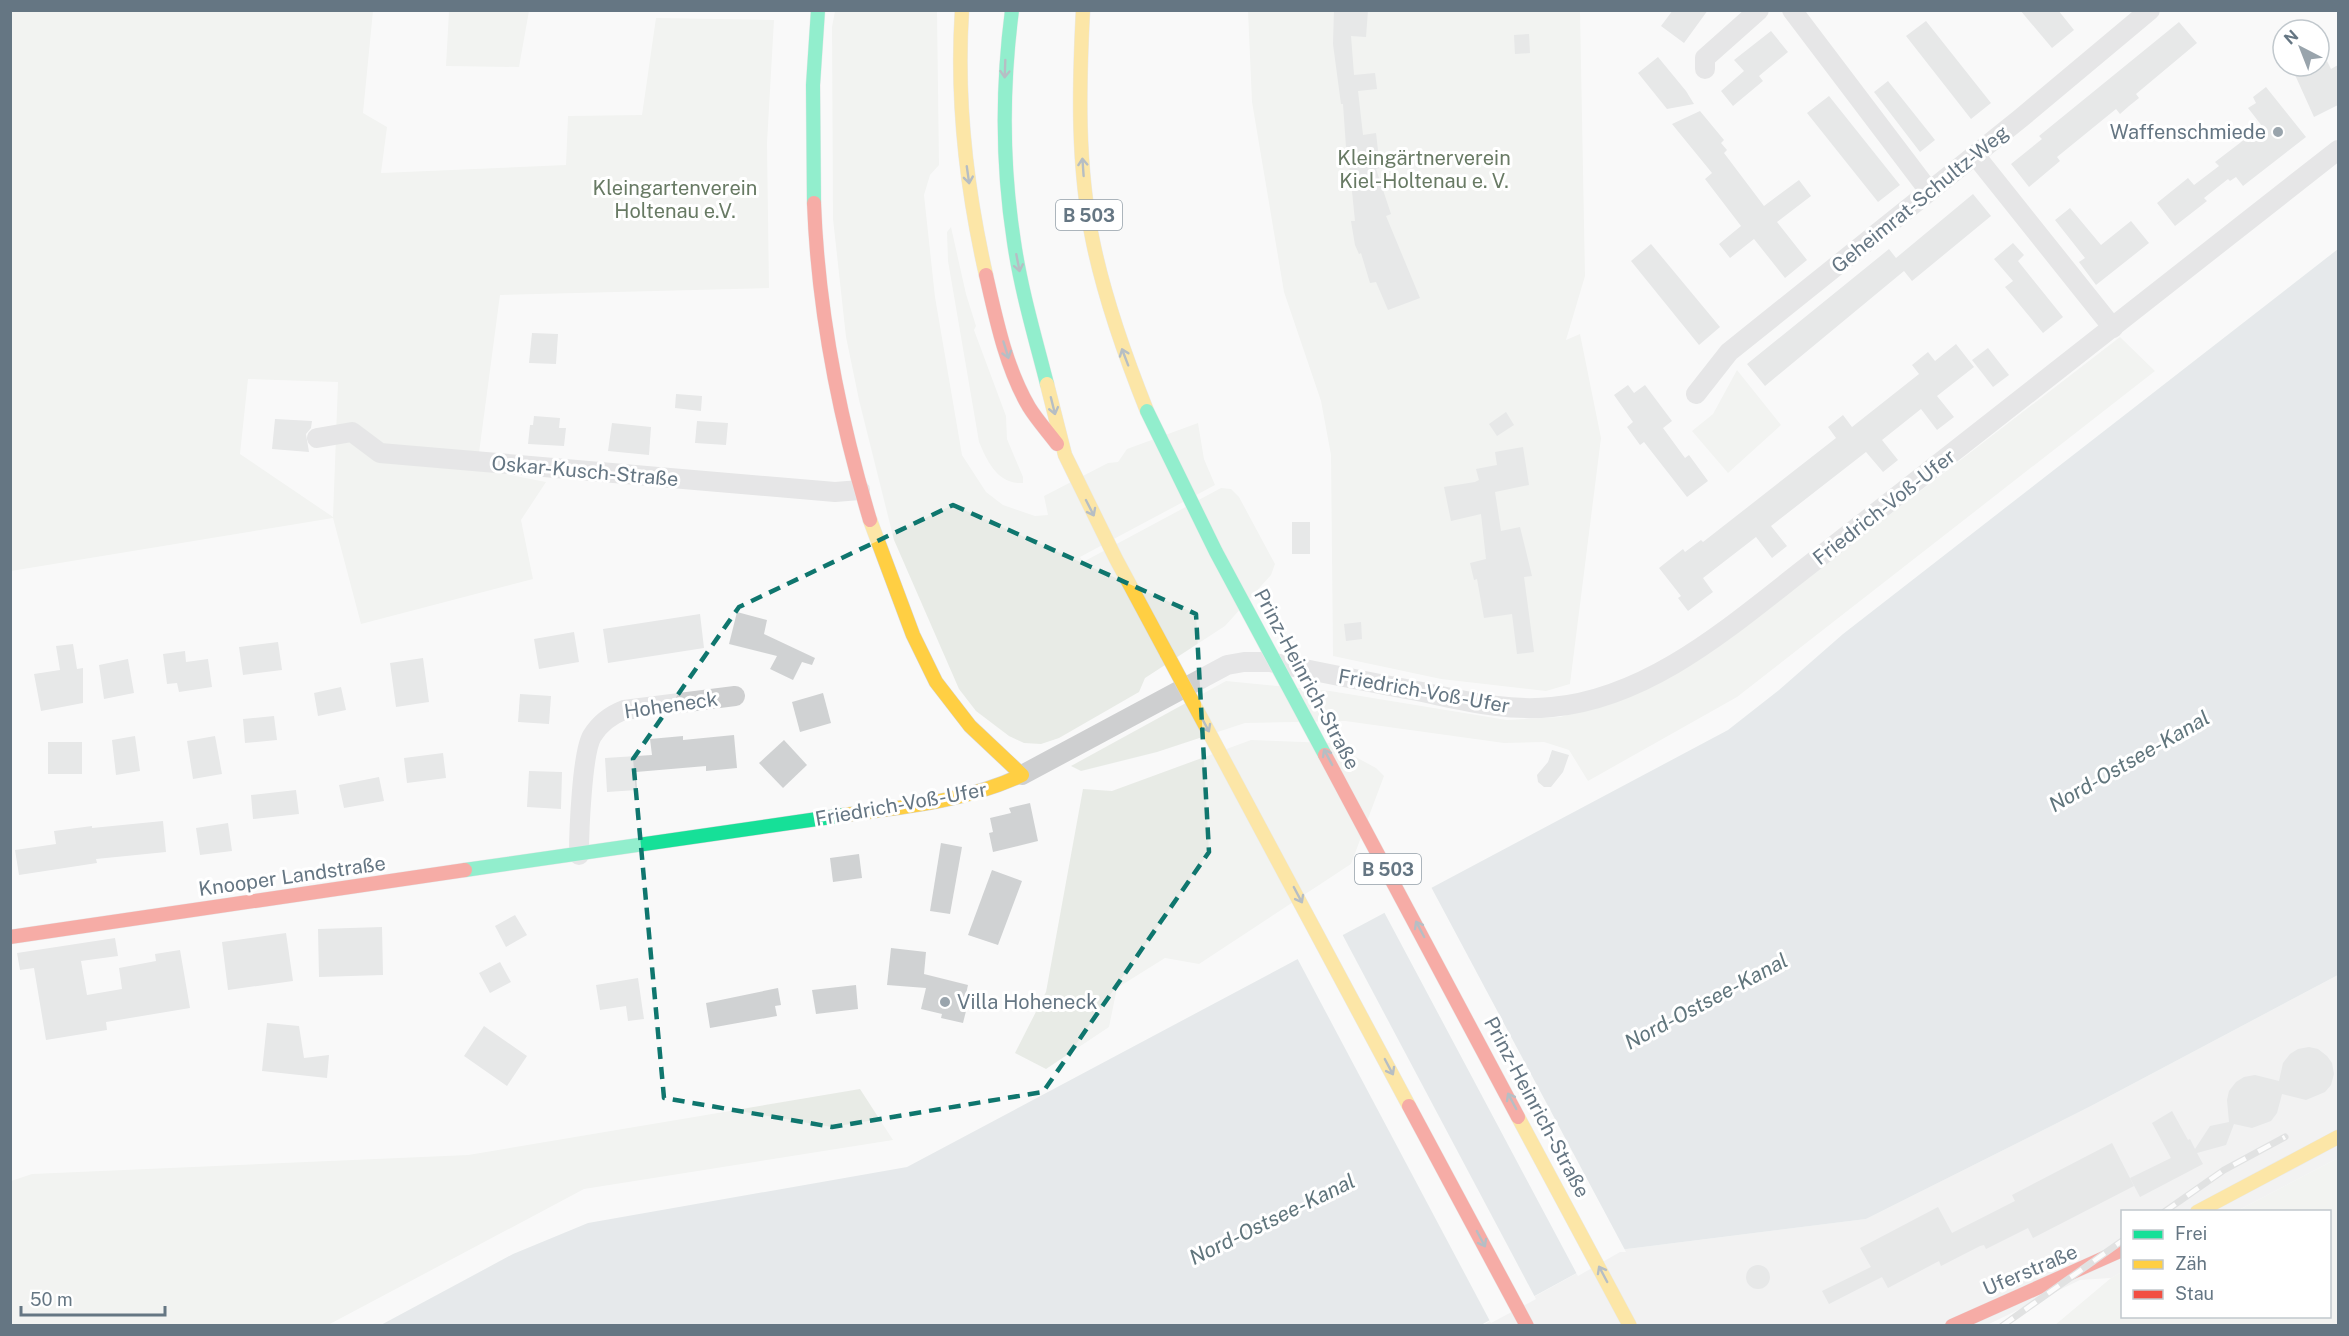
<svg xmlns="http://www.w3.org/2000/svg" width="2349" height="1336" font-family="'Public Sans',sans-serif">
	<rect width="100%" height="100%" fill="#f9f9f9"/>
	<polygon fill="#e8e9e9" points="2338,975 2338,1158 2237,1211 2122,1212 2122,1272 2111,1278 2080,1280 1987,1325 1481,1326 1619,1250 1866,1219 2091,1106"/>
	<g fill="#e8ebe6" fill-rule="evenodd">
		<path d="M11,11H373L363,113L387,127L381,173L566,165L568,116L642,115L656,18L774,20L767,143L769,288L500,295L479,453L486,470L546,482L521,520L533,579L361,624L333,518L11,571ZM248,379L338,382L333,517L240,454Z"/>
		<polygon points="449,11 529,11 519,67 446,66"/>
		<polygon points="835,11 937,11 939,165 930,175 924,195 935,297 962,455 986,492 1003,505 1035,516 1048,515 1044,496 1108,463 1118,462 1127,449 1198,423 1204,459 1215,485 1080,557 1083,562 1221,488 1231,489 1239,497 1275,564 1271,575 1225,626 1145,678 1139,692 1059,738 1041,744 1024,743 1009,736 976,711 959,689 894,540 859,400 846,337 833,219 832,27"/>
		<polygon points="1248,11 1580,11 1585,276 1566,340 1580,334 1601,438 1570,684 1546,691 1441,679 1333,656 1331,455 1321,401 1284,292 1252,102"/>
		<path d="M951,227L966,294L976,326L974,330L1006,416L1007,439L1023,477V483C998,485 987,461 979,442L948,261L947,232Z"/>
		<polygon points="2120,337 2155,371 1737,697 1588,781 1569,750 1544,742 1504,743 1345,721 1245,723 1157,752 1081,771 1071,766 1226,681 1330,691 1507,720 1560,717 1622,699 1739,631"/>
		<polygon points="1737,370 1781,425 1728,473 1692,431 1713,414"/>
		<polygon points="1251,740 1330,743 1376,768 1384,776 1351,864 1199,964 1165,958 1117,988 1109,1027 1046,1069 1015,1053 1046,992 1083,789 1112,791"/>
		<polygon points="860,1089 893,1140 584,1189 328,1325 11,1325 11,1181 32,1174 468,1155"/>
		<polygon points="2338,1158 2338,1325 2055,1325 2111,1278 2122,1272 2122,1316 2330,1316 2330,1212 2237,1211"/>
	</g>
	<polygon fill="#ced6d9" points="2338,249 2338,975 2091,1106 1866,1219 1619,1250 1481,1325 379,1326 513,1254 588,1223 907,1167 1728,730 1779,690 1843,634"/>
	<g fill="#f9f9f9">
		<polygon points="1430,885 1626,1252 1620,1252 1578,1276 1383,910"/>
		<polygon points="1341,932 1536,1299 1491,1323 1296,956"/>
	</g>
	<g fill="#d0d2d3">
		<polygon points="1334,10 1368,10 1366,37 1351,36 1354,75 1375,73 1377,89 1358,91 1363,135 1376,133 1380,168 1376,169 1391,214 1386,216 1420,298 1388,310 1376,282 1370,283 1361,253 1359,254 1355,245 1351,221 1355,221 1349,161 1347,161 1343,104 1341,104 1333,44"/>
		<polygon points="1673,10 1708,10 1684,43 1661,26"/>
		<polygon points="2020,10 2058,10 2074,30 2052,48"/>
		<polygon points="1926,21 1991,103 1971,119 1906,36"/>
		<polygon points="2179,22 2197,43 2136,94 2139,98 2129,106 2120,114 2116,109 2057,157 2060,161 2029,187 2011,164 2042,139 2039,136"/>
		<polygon points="1771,31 1788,52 1759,76 1763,81 1733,106 1721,91 1744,71 1734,60"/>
		<polygon points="1529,34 1530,53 1515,54 1514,35"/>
		<polygon points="1658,57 1686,91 1694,104 1667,109 1638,73"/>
		<polygon points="2327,61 2331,69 2338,65 2338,105 2314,117 2291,66 2319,66"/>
		<polygon points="1888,81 1935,140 1920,152 1874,92"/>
		<polygon points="2266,87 2306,137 2243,186 2236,177 2230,181 2228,179 2204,198 2207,201 2175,226 2157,203 2188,178 2194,185 2219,166 2215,162 2262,126 2248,108 2256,103 2253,97"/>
		<polygon points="1829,96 1900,185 1878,202 1807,113"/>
		<polygon points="1700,111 1724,140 1721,143 1727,150 1724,153 1764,206 1799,180 1811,196 1777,222 1807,260 1785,278 1754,239 1730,258 1719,244 1741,226 1705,179 1712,173 1672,124"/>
		<polygon points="1973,194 1991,216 1912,281 1904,271 1765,386 1747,364 1889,249 1896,258"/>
		<polygon points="2070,208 2101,245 2131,221 2149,243 2096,285 2079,262 2085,258 2055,220"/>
		<polygon points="2013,243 2024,255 2018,261 2063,317 2043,333 2005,287 2013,281 1994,259"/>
		<polygon points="1651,244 1720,327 1699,345 1631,261"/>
		<polygon points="532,333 558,334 556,364 529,363"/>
		<polygon points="1956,344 1974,367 1937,396 1954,417 1937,430 1921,409 1882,440 1898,460 1883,472 1866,452 1771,526 1787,546 1772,558 1756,537 1703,578 1713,592 1688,611 1678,598 1681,596 1659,568 1683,549 1685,552 1701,540 1703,542 1836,438 1828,427 1843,415 1852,427 1919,374 1912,365 1928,352 1935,361"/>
		<polygon points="1988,348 2009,375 1993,387 1972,360"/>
		<polygon points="1628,385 1634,393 1645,385 1672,421 1663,428 1685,458 1689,455 1708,481 1687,497 1644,442 1640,445 1627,427 1633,422 1614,395"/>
		<polygon points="676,394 702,396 701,411 675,408"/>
		<polygon points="1506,412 1514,425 1497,436 1489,424"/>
		<polygon points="534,416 560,418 559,428 566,428 564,446 528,444 530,425 533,425"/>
		<polygon points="275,419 312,421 311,428 306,434 309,452 272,449"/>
		<polygon points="697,421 728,423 726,445 695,443"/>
		<polygon points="612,423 651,427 649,455 608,451"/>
		<polygon points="1523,447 1529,485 1495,492 1501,531 1520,527 1532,576 1524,577 1534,652 1517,654 1512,614 1484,618 1477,579 1474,580 1470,563 1486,559 1481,514 1451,521 1444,487 1475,482 1479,480 1476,469 1497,465 1495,452"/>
		<rect x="1292" y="522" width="18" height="32"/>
		<polygon points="737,612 767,620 764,634 815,658 812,665 802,662 793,680 770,669 777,656 729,644"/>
		<polygon points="700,614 704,648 608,663 603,629"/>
		<polygon points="1361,622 1362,639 1346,641 1344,624"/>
		<polygon points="574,632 579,662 539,669 534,639"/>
		<polygon points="278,642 282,670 243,675 239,647"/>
		<polygon points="73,644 77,669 83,668 83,703 41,711 34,674 60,670 56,646"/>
		<polygon points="185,651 186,662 208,659 212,687 179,692 177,683 167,684 163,654"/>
		<polygon points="423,658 429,702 396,707 390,663"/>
		<polygon points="128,659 134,693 104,699 99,665"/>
		<polygon points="341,687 346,710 318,716 314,693"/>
		<polygon points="823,693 831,723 800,732 792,702"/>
		<polygon points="520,694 551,696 549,724 518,722"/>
		<polygon points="274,716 277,740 245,743 243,719"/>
		<polygon points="734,735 737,768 706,771 706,766 636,772 637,790 607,792 605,758 652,755 650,739 683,736 683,740"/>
		<polygon points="135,736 140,771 116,775 112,740"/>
		<polygon points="215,736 222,774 193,779 187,741"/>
		<polygon points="784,740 807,765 783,788 759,763"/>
		<rect x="48" y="742" width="34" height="32"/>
		<polygon points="1552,750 1569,755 1563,772 1551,787 1544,787 1538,782 1537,775 1548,762"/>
		<polygon points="443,753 446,778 407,783 404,758"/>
		<polygon points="529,771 562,772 561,809 527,807"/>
		<polygon points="379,777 384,801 344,808 339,785"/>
		<polygon points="296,790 299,814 253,819 251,795"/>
		<polygon points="1030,803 1038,841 993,852 989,833 993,832 990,818 1011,813 1009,808"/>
		<polygon points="163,821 166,852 96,859 97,863 19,875 15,850 56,844 54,831 92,826 92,828"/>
		<polygon points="228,823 232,851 200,855 196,828"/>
		<polygon points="941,843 962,847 950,914 930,911"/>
		<polygon points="859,854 862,878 833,882 830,858"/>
		<polygon points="992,870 1022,881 998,945 968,935"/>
		<polygon points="515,915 527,935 506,947 495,926"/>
		<polygon points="382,927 383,975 319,977 318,929"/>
		<polygon points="286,933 293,981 228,990 222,942"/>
		<polygon points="115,938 118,956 81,961 87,995 122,989 119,968 156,961 155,954 180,950 190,1008 106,1022 107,1030 46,1040 34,968 20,970 17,953"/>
		<polygon points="891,948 926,952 924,974 968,985 966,994 970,995 963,1023 941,1018 942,1014 921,1009 926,988 887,985"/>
		<polygon points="500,962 511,982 490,993 479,973"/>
		<polygon points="638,978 644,1019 628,1021 626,1006 600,1010 596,985"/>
		<polygon points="856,985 858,1009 816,1014 812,990"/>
		<polygon points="778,988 781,1005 775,1006 777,1016 710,1028 706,1003"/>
		<polygon points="267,1023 299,1026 304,1058 329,1055 327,1078 262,1071"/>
		<polygon points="484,1026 527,1056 507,1086 464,1056"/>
		<polygon points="2309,1047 2318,1049 2327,1056 2332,1063 2334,1074 2331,1085 2325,1092 2306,1100 2282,1094 2277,1113 2271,1121 2252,1128 2234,1124 2226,1145 2197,1153 2203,1164 2140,1197 2130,1178 2171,1158 2152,1123 2172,1111 2188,1140 2190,1139 2195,1149 2210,1126 2229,1122 2227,1100 2229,1091 2236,1082 2244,1077 2255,1075 2279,1081 2283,1063 2290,1054 2298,1049"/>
		<polygon points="2112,1143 2134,1186 2033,1238 2028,1228 1986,1249 1984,1245 1980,1246 1941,1266 1939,1261 1888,1288 1882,1277 1829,1304 1822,1291 1871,1267 1860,1248 1938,1207 1952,1233 2015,1201 2012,1195"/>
		<circle cx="1758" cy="1277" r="12"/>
	</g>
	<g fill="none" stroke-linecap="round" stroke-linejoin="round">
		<defs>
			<g id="fast">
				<path d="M1012,10C1002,87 1002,165 1014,242C1021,290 1035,337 1047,384"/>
				<polyline points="814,203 813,85 818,10"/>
				<polyline points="465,870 845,815"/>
			</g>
			<g id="slow">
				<path d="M962,10C956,100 966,187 986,275"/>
				<path d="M1083,10C1079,87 1077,166 1093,242C1105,300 1125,356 1147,411"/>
				<polyline points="1047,384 1065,455 1116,559 1167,654"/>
				<path d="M845,815C905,807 967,801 1022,775L970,726L936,682L913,635L870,520"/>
				<polyline points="2197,1212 2338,1137"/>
			</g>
			<g id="jam">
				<path d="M814,203C818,312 839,417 870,520"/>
				<path d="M986,275C996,319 1006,368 1029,407C1037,420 1048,432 1057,444"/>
				<polyline points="10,937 465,870"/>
				<polyline points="1952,1326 2122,1250"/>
			</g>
		</defs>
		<use href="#fast" stroke="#d5d6d7" stroke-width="15"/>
		<use href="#slow" stroke="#d5d6d7" stroke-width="15"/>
		<use href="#jam" stroke="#d5d6d7" stroke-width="15"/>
		<g stroke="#cecfd0" stroke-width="20">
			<polyline points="1792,10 1929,191"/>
			<polyline points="1705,69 1705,58 1759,10"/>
			<polyline points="1975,155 2113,328"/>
			<polyline points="1696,394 1729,352 2021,118 2150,10"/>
			<polyline points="317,438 352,432 380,453 835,492 860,490"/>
			<path d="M1022,775L1227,665L1244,662H1270C1319,672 1368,682 1417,691C1462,700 1506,712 1552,707C1651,698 1733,624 1808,566L2338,150"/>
			<path d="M579,855C579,832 582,753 592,736C600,723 611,715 624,710L735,696"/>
		</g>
		<use href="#fast" stroke="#16e098" stroke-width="14"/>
		<use href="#slow" stroke="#ffcf43" stroke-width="14"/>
		<use href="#jam" stroke="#f24e42" stroke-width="14"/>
		<defs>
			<g id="rail">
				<polyline points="2164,1212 2224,1170 2285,1137"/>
				<polyline points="2002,1326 2122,1241"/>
			</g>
		</defs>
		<use href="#rail" stroke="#c3c5c6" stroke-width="7"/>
		<use href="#rail" stroke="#fff" stroke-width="4.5" stroke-dasharray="14" stroke-linecap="butt"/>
		<defs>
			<polyline id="fast-bridge" points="1147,411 1216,552 1325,755"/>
			<g id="slow-bridge">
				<polyline points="1167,654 1409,1106"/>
				<polyline points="1518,1117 1630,1326"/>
			</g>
			<g id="jam-bridge">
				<polyline points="1325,755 1518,1117"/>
				<polyline points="1409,1106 1527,1326"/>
			</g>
		</defs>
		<use href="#fast-bridge" stroke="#d5d6d6" stroke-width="15" stroke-linecap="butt"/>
		<use href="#slow-bridge" stroke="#d5d6d6" stroke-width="15" stroke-linecap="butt"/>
		<use href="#jam-bridge" stroke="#d5d6d6" stroke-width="15" stroke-linecap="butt"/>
		<use href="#fast-bridge" stroke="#16e098" stroke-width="14"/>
		<use href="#slow-bridge" stroke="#ffcf43" stroke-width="14"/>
		<use href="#jam-bridge" stroke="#f24e42" stroke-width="14"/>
	</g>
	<defs><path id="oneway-shaft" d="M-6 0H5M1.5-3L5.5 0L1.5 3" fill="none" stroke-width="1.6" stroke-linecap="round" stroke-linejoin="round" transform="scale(1.5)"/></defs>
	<g stroke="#657683">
		<use href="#oneway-shaft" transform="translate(1005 69) rotate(92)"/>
		<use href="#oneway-shaft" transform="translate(1083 167) rotate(-94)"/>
		<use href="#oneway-shaft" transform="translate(968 175) rotate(82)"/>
		<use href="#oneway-shaft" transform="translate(1018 263) rotate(79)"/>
		<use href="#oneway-shaft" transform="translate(1006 350) rotate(73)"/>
		<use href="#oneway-shaft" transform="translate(1125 357) rotate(-111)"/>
		<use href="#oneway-shaft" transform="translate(1053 406) rotate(76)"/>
		<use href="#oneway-shaft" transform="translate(1090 508) rotate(63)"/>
		<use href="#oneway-shaft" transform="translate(1205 724) rotate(62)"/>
		<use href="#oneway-shaft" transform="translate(1328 757) rotate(-118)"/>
		<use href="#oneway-shaft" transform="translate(1298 895) rotate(62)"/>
		<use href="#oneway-shaft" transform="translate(1420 929) rotate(-118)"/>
		<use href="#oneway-shaft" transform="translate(1389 1067) rotate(62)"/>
		<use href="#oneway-shaft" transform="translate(1512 1101) rotate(-118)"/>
		<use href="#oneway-shaft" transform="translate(1481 1239) rotate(62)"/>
		<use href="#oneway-shaft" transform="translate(1603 1274) rotate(-118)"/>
	</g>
	<path d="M0 0H2349V1336H0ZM953,505L1196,614L1209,852L1043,1092L832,1127L664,1098L633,759L739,607Z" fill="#f9f9f9" fill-opacity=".55" fill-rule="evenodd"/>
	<path fill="none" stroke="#0f766e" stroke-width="4.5" stroke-dasharray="12 8" stroke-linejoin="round" d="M953,505L1196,614L1209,852L1043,1092L832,1127L664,1098L633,759L739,607Z"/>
	<g fill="#99a4ac" stroke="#fff" stroke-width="2">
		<circle cx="2278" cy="132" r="6"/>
		<circle cx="945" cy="1002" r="6"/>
	</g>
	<g text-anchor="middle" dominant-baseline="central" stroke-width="6" stroke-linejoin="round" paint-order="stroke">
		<g fill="#fff" stroke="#939fa8" stroke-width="1.5">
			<rect x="1056" y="200" width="66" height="30" rx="4.5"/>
			<rect x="1355" y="854" width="66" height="30" rx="4.5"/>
		</g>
		<g font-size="18" font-weight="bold" fill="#657683">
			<text x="1089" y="215">B 503</text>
			<text x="1388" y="869">B 503</text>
		</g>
		<g font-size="20" fill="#657683" stroke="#fff" text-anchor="end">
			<text x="2266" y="132">Waffenschmiede</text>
			<text x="957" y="1002" text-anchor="start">Villa Hoheneck</text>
		</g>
		<g font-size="20" fill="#687a64" stroke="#fff">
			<text x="1424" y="158">Kleingärtnerverein<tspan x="1424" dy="23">Kiel-Holtenau e. V.</tspan></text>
			<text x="675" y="188">Kleingartenverein<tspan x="675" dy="23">Holtenau e.V.</tspan></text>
		</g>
		<g font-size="20" fill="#657683" stroke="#fff">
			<text transform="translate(1920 199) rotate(-39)">Geheimrat-Schultz-Weg</text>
			<text transform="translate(585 471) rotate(5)">Oskar-Kusch-Straße</text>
			<text transform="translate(1884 507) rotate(-38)">Friedrich-Voß-Ufer</text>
			<text transform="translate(1307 679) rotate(62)">Prinz-Heinrich-Straße</text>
			<text transform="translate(1424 691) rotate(10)">Friedrich-Voß-Ufer</text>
			<text transform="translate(671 705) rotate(-8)">Hoheneck</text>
			<text transform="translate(901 804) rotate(-10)">Friedrich-Voß-Ufer</text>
			<text transform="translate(292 876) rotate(-8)">Knooper Landstraße</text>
			<text transform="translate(1537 1107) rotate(62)">Prinz-Heinrich-Straße</text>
			<text transform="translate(2030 1270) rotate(-23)">Uferstraße</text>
		</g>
		<g font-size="21" font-style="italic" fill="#60757c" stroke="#fff">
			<text transform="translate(2129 761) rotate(-30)">Nord-Ostsee-Kanal</text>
			<text transform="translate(1706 1001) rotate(-28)">Nord-Ostsee-Kanal</text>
			<text transform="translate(1272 1219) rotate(-26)">Nord-Ostsee-Kanal</text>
		</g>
	</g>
	<rect width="2349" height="1336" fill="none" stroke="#657683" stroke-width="24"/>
	<rect x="2121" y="1210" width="210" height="108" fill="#ffffff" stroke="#c1c8cd" stroke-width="1.5"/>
	<rect x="2133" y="1230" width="30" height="9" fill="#16e098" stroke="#c1c8cd" stroke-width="1.5"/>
	<text x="2175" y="1240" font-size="18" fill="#657683">Frei</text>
	<rect x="2133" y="1260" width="30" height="9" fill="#ffcf43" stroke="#c1c8cd" stroke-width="1.5"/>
	<text x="2175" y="1270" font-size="18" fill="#657683">Zäh</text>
	<rect x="2133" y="1290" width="30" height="9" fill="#f24e42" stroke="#c1c8cd" stroke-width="1.5"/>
	<text x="2175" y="1300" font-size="18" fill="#657683">Stau</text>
	<g transform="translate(2301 48) rotate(318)"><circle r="28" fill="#ffffff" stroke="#c1c8cd" stroke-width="1.5"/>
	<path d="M0-4.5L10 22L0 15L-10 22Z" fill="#99a4ac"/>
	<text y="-9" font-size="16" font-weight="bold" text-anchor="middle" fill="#657683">N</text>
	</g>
	<path d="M21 1306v9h144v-9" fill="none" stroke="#657683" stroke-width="3"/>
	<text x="30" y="1306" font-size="18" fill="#657683" stroke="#ffffff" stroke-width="4.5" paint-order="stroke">50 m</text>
</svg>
